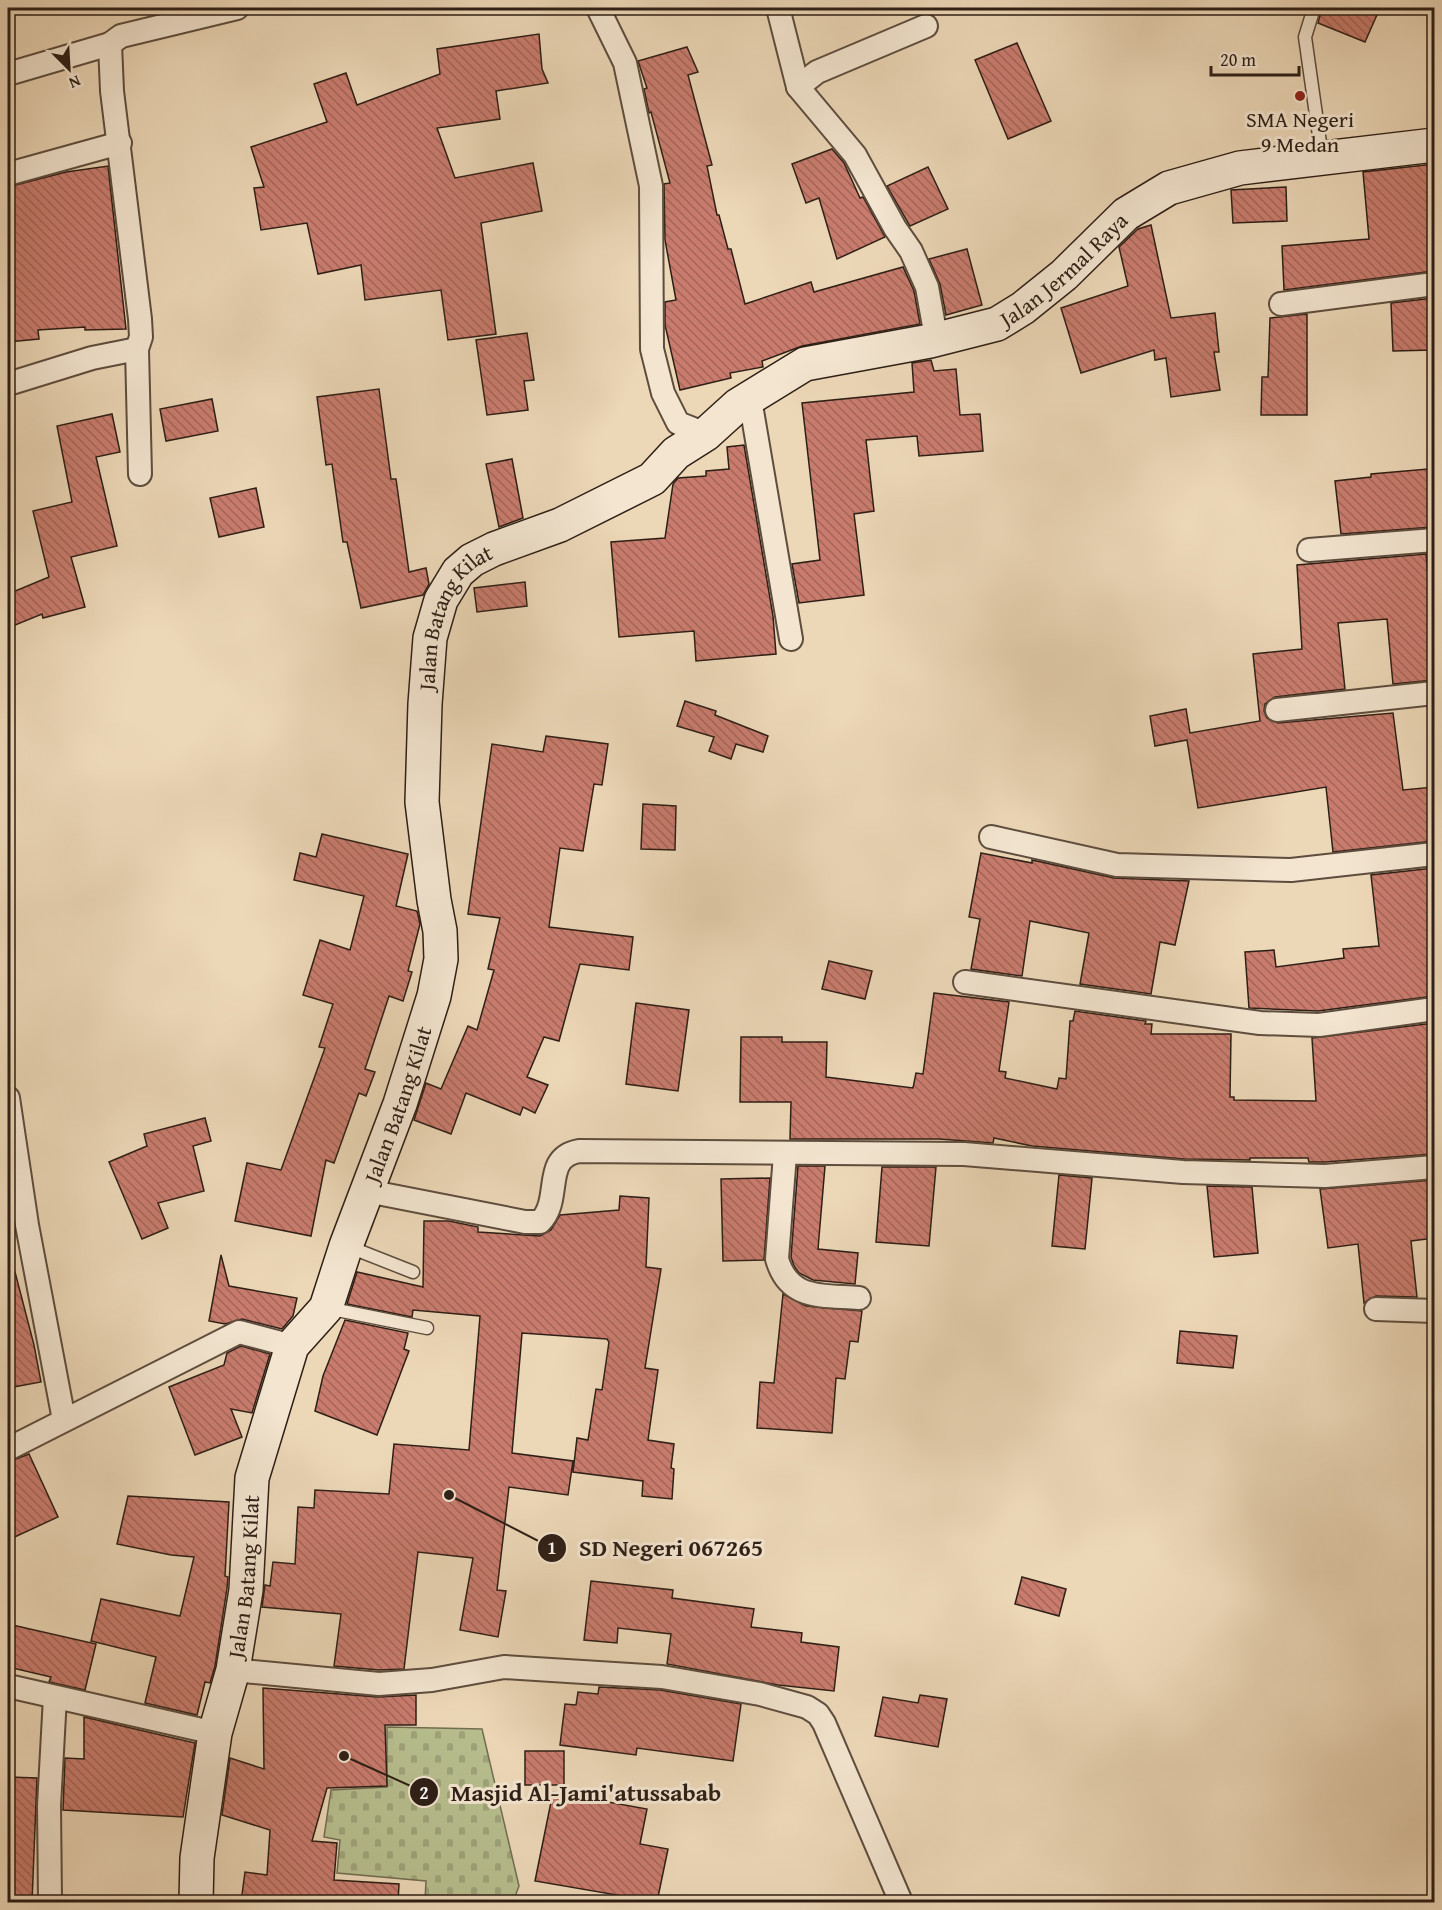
<svg xmlns="http://www.w3.org/2000/svg" width="1442" height="1910" font-family="'Gentium Book Plus',serif">
	<defs>
		<pattern id="cemetery-stones" width="16" height="16" patternUnits="userSpaceOnUse" patternTransform="scale(1.5)"><rect width="16" height="16" fill="#b7be8e"/><path d="M2 7V4a2 2 0 0 1 4 0v3zM10 15v-3a2 2 0 0 1 4 0v3z" fill="#9ea37a"/></pattern>
		<pattern id="building-back-hatch" width="6" height="6" patternUnits="userSpaceOnUse" patternTransform="scale(1.5)"><rect width="6" height="6" fill="#c97c6e"/><path d="M-1 5l2 2M0 0l6 6M5-1l2 2" fill="none" stroke="#a46559"/></pattern>
	</defs>
	<rect width="100%" height="100%" fill="#ecd7b7"/>
	<filter id="stains"><feTurbulence type="fractalNoise" baseFrequency=".00333" numOctaves="4"/><feColorMatrix values="0 0 0 0 .2 0 0 0 0 .09 0 0 0 0 .02 0 0 0 .5 -.17"/></filter>
	<radialGradient id="worn" r=".72"><stop offset=".6" stop-color="#630" stop-opacity="0"/><stop offset="1" stop-color="#630" stop-opacity=".3"/></radialGradient>
	<polygon fill="url(#cemetery-stones)" stroke="#726e52" stroke-width="1.5" points="387,1727 482,1729 519,1886 513,1902 425,1900 426,1881 337,1873 340,1840 324,1837 331,1790 387,1787"/>
	<g fill="url(#building-back-hatch)" stroke="#2e1f16" stroke-width="1.5">
		<polygon points="1322,8 1380,8 1365,42 1318,23"/>
		<polygon points="539,34 542,69 548,83 496,91 500,119 437,128 455,178 533,163 542,211 481,223 496,334 448,340 441,290 365,300 361,265 318,274 307,223 261,230 254,188 264,187 251,147 327,122 314,84 346,73 357,105 440,74 437,49"/>
		<polygon points="1017,43 1051,121 1008,139 975,60"/>
		<polygon points="687,47 698,72 688,75 712,165 707,166 717,215 719,215 728,249 731,249 745,304 811,282 814,292 903,267 914,291 920,324 802,346 762,361 763,367 730,373 731,378 680,390 665,325 665,302 676,300 665,240 664,184 670,183 651,112 649,113 644,89 647,88 638,61"/>
		<polygon points="832,149 844,163 860,198 863,197 885,237 837,259 819,198 806,203 792,164"/>
		<polygon points="1434,164 1434,271 1284,290 1282,246 1369,239 1363,172"/>
		<polygon points="108,166 126,329 85,330 85,327 38,330 39,339 8,342 8,187 66,172"/>
		<polygon points="928,167 948,209 910,226 887,186"/>
		<polygon points="1286,187 1287,221 1233,223 1231,190"/>
		<polygon points="1151,225 1171,318 1215,313 1219,352 1214,352 1220,390 1171,397 1166,358 1155,360 1154,350 1081,373 1061,308 1128,286 1119,247 1138,229"/>
		<polygon points="967,249 982,305 946,315 940,284 929,259"/>
		<polygon points="1434,298 1434,350 1393,351 1391,303"/>
		<polygon points="1307,314 1307,415 1261,415 1262,377 1268,377 1270,318"/>
		<polygon points="527,333 534,380 524,381 528,410 487,415 476,340"/>
		<polygon points="931,360 934,371 956,369 960,415 980,414 983,451 919,456 917,436 866,440 874,511 854,514 864,595 799,603 792,564 820,560 802,403 914,392 912,363"/>
		<polygon points="379,389 391,479 396,479 409,572 426,568 429,584 423,595 361,608 347,542 343,542 332,464 326,465 317,397"/>
		<polygon points="212,399 218,431 166,441 160,409"/>
		<polygon points="112,414 120,452 96,457 117,546 71,557 85,607 43,618 42,614 8,628 8,594 49,577 33,511 72,502 57,426"/>
		<polygon points="744,445 773,616 776,654 696,661 694,631 619,637 611,542 665,538 673,484 678,478 706,476 706,471 729,469 727,447"/>
		<polygon points="512,459 523,518 499,527 486,464"/>
		<polygon points="1428,469 1433,527 1341,534 1335,481 1371,477 1371,474"/>
		<polygon points="256,488 264,527 219,537 210,498"/>
		<polygon points="1426,554 1432,622 1434,621 1434,680 1393,684 1387,619 1338,623 1345,689 1275,697 1265,704 1264,711 1267,718 1278,723 1393,713 1403,790 1434,787 1434,841 1333,852 1326,787 1198,808 1187,740 1155,746 1150,716 1186,709 1190,733 1260,721 1253,654 1302,649 1297,565"/>
		<polygon points="525,582 527,606 477,612 474,588"/>
		<polygon points="685,701 716,711 715,715 768,736 763,752 736,744 731,759 709,751 714,737 677,726"/>
		<polygon points="546,736 608,744 602,785 594,784 583,851 560,848 549,927 633,937 629,970 580,964 559,1041 544,1037 527,1077 548,1085 535,1113 523,1107 520,1115 466,1093 451,1134 414,1120 426,1083 441,1089 468,1026 477,1030 494,970 488,969 500,918 468,914 492,744 543,752"/>
		<polygon points="643,804 676,806 675,850 641,849"/>
		<polygon points="322,834 408,854 396,906 417,911 420,924 408,971 412,972 403,1001 389,996 365,1069 375,1072 366,1096 359,1093 334,1163 326,1160 311,1236 235,1221 247,1163 281,1170 325,1048 319,1047 333,1004 303,995 320,940 350,950 364,896 294,880 300,853 316,857"/>
		<polygon points="981,853 1032,863 1032,860 1114,878 1189,881 1175,945 1160,942 1151,994 1080,984 1089,933 1030,921 1022,976 971,969 980,919 969,917"/>
		<polygon points="1434,868 1434,996 1318,1011 1249,1008 1245,952 1274,950 1276,967 1344,958 1343,949 1379,946 1371,875"/>
		<polygon points="829,961 872,971 865,999 822,989"/>
		<polygon points="934,993 1009,1002 999,1071 1006,1072 1005,1078 1057,1089 1059,1078 1066,1079 1070,1021 1073,1021 1075,1011 1146,1021 1145,1024 1152,1024 1151,1034 1231,1034 1230,1097 1234,1097 1234,1100 1316,1101 1312,1038 1434,1023 1434,1154 1325,1162 1309,1162 1308,1158 1250,1158 1250,1160 1184,1159 1032,1146 994,1138 993,1143 939,1139 790,1139 791,1102 740,1102 741,1037 782,1037 782,1042 827,1042 826,1077 913,1088 916,1073 923,1074"/>
		<polygon points="636,1003 689,1010 678,1091 626,1084"/>
		<polygon points="205,1118 211,1141 193,1146 204,1191 158,1203 168,1228 142,1239 109,1162 147,1146 144,1134"/>
		<polygon points="798,1166 825,1166 818,1249 858,1253 855,1284 813,1280 799,1273 794,1266 791,1257"/>
		<polygon points="882,1167 936,1167 929,1246 876,1242"/>
		<polygon points="1059,1175 1092,1178 1085,1249 1052,1246"/>
		<polygon points="770,1178 764,1260 723,1261 721,1179"/>
		<polygon points="1434,1180 1434,1238 1411,1241 1417,1297 1376,1296 1364,1303 1358,1244 1328,1248 1320,1189"/>
		<polygon points="1207,1186 1252,1187 1258,1253 1214,1257"/>
		<polygon points="620,1196 649,1198 646,1267 661,1269 645,1368 658,1370 648,1440 674,1444 671,1468 674,1469 672,1499 642,1496 643,1481 573,1472 577,1438 588,1440 596,1389 602,1390 609,1342 607,1339 522,1333 512,1453 573,1461 568,1495 509,1487 497,1590 506,1591 498,1637 460,1630 473,1558 418,1552 404,1669 379,1670 334,1666 341,1614 262,1607 265,1585 270,1586 273,1562 295,1564 298,1507 314,1508 315,1490 389,1494 394,1444 469,1450 480,1316 413,1310 412,1317 347,1304 357,1272 423,1287 424,1221 449,1221 478,1227 478,1232 540,1236 551,1230 560,1215 619,1210"/>
		<polygon points="221,1255 229,1286 297,1298 293,1316 282,1329 242,1319 225,1324 209,1321"/>
		<polygon points="15,1272 34,1345 41,1382 8,1388 8,1273"/>
		<polygon points="783,1294 806,1306 862,1311 858,1342 850,1341 845,1379 836,1378 832,1433 757,1428 760,1382 774,1383"/>
		<polygon points="345,1320 408,1333 404,1349 409,1351 377,1435 315,1411 323,1376"/>
		<polygon points="1180,1331 1237,1336 1233,1368 1177,1363"/>
		<polygon points="241,1346 270,1354 252,1413 231,1409 242,1437 195,1455 169,1387 224,1365 227,1353"/>
		<polygon points="29,1454 58,1517 8,1540 8,1462"/>
		<polygon points="128,1496 229,1502 225,1576 228,1577 227,1588 215,1666 210,1683 205,1682 197,1715 145,1703 156,1657 91,1641 101,1599 180,1616 194,1557 171,1555 117,1544"/>
		<polygon points="1022,1577 1066,1589 1059,1616 1015,1604"/>
		<polygon points="591,1581 673,1590 672,1598 754,1609 751,1627 802,1633 801,1642 839,1647 834,1691 778,1685 667,1664 671,1634 618,1628 617,1643 584,1640"/>
		<polygon points="8,1624 96,1644 85,1690 49,1682 51,1677 8,1667"/>
		<polygon points="599,1687 660,1690 741,1704 733,1761 637,1748 636,1755 560,1745 565,1704 576,1705 578,1692 598,1694"/>
		<polygon points="263,1688 378,1697 416,1695 416,1725 385,1725 387,1786 327,1788 312,1841 337,1843 334,1880 399,1884 398,1902 241,1902 245,1872 267,1875 270,1830 222,1815 230,1758 264,1769"/>
		<polygon points="920,1695 947,1699 938,1747 875,1736 883,1697 918,1703"/>
		<polygon points="84,1717 195,1743 183,1817 63,1810 65,1758 84,1759"/>
		<rect x="525" y="1751" width="39" height="34"/>
		<polygon points="8,1777 37,1778 32,1902 8,1902"/>
		<polygon points="553,1792 647,1809 640,1844 668,1849 657,1902 535,1881"/>
	</g>
	<g fill="none" stroke-linecap="round" stroke-linejoin="round">
		<defs>
			<g id="lane">
				<polyline points="1314,8 1305,37 1322,157"/>
				<polyline points="347,1246 413,1272"/>
				<polyline points="327,1308 427,1328"/>
			</g>
			<g id="street">
				<polyline points="598,8 625,63 651,186 652,349 663,393 678,423 706,434"/>
				<polyline points="778,8 798,87 855,155 895,228 911,251 927,287 934,326 930,341"/>
				<polyline points="8,74 110,44"/>
				<polyline points="798,87 817,72 926,26"/>
				<polyline points="8,174 120,143"/>
				<polyline points="1281,304 1434,284"/>
				<polyline points="8,384 92,358 137,349"/>
				<polyline points="750,399 791,639"/>
				<polyline points="140,474 137,349 141,337 140,319 112,91 110,44 121,36 237,8"/>
				<polyline points="1309,550 1434,540"/>
				<polyline points="1277,710 1434,693"/>
				<polyline points="991,837 1117,865 1291,870 1434,854"/>
				<polyline points="965,982 1260,1023 1319,1025 1434,1009"/>
				<polyline points="8,1098 27,1225 64,1420"/>
				<path d="M785,1154L777,1259C789,1301 823,1295 859,1298"/>
				<path d="M367,1191L525,1222H540C563,1199 541,1158 579,1151L964,1154L1183,1172L1325,1176L1434,1167"/>
				<polyline points="1376,1309 1434,1311"/>
				<polyline points="8,1449 239,1332 292,1346"/>
				<polyline points="233,1670 379,1684 432,1680 504,1667 662,1677 760,1694 807,1707 818,1714 824,1723 901,1902"/>
				<polyline points="8,1686 215,1733"/>
				<polyline points="50,1902 49,1806 55,1697"/>
			</g>
			<g id="secondary">
				<path id="s1" d="M196,1902L197,1858L215,1733L233,1670L246,1590L252,1478L292,1346L326,1308L346,1246L400,1104L434,996L441,959L440,931L434,900L422,802L425,704L430,638L441,600L458,572L472,560L494,549L560,525L652,479L676,453L706,434L738,405L805,364L930,341L997,324L1023,308L1064,275L1126,214L1169,188L1240,168L1434,145"/>
			</g>
		</defs>
		<use href="#lane" stroke="#5e4d3e" stroke-width="15"/>
		<use href="#street" stroke="#5e4d3e" stroke-width="26"/>
		<use href="#secondary" stroke="#2e1f16" stroke-width="36"/>
		<use href="#lane" stroke="#f3e5d0" stroke-width="12"/>
		<use href="#street" stroke="#f3e5d0" stroke-width="22"/>
		<use href="#secondary" stroke="#f3e5d0" stroke-width="33"/>
	</g>
	<circle fill="#8f2418" stroke="#f3e5d0" stroke-width="2" cx="1300" cy="96" r="6"/>
	<g text-anchor="middle" dominant-baseline="central" stroke-width="6" stroke-linejoin="round" paint-order="stroke">
		<g font-size="22" fill="#2e1f16" stroke="#f3e5d0">
			<text x="1300" y="119">SMA Negeri<tspan x="1300" dy="25">9 Medan</tspan></text>
		</g>
		<g font-size="22" fill="#2e1f16" stroke="#f3e5d0">
			<text stroke="none"><textPath href="#s1" startOffset="2072">Jalan Jermal Raya</textPath></text>
			<text stroke="none"><textPath href="#s1" startOffset="1338">Jalan Batang Kilat</textPath></text>
			<text stroke="none"><textPath href="#s1" startOffset="834">Jalan Batang Kilat</textPath></text>
			<text stroke="none"><textPath href="#s1" startOffset="330">Jalan Batang Kilat</textPath></text>
		</g>
	</g>
	<path fill="none" stroke="#2e1f16" stroke-width="2" d="M449 1495L552 1548M344 1756L424 1792"/>
	<g fill="#2e1f16" stroke="#f3e5d0" stroke-width="2">
		<circle cx="449" cy="1495" r="6"/>
		<circle cx="344" cy="1756" r="6"/>
		<circle cx="552" cy="1548" r="15"/>
		<circle cx="424" cy="1792" r="15"/>
	</g>
	<g font-size="18" text-anchor="middle" font-weight="bold" fill="#fff">
		<text x="552" y="1554">1</text>
		<text x="424" y="1799">2</text>
	</g>
	<g font-size="24" text-anchor="middle" font-weight="bold" fill="#2e1f16" stroke="#f3e5d0" stroke-width="6" stroke-linejoin="round" paint-order="stroke">
		<text x="671" y="1556">SD Negeri 067265</text>
		<text x="586" y="1801">Masjid Al-Jami'atussabab</text>
	</g>
	<rect width="1442" height="1910" fill="none" stroke="#ecd7b7" stroke-width="30"/>
	<rect x="9" y="9" width="1424" height="1892" fill="none" stroke="#2e1f16" stroke-width="3"/>
	<rect x="15" y="15" width="1412" height="1880" fill="none" stroke="#2e1f16" stroke-width="1.5"/>
	<g transform="translate(69 69) rotate(156)" stroke="#f3e5d0" stroke-width="4.5" paint-order="stroke">
	<path d="M0-4.5L10 22L0 15L-10 22Z" fill="#2e1f16"/>
	<text y="-9" font-size="16" font-weight="bold" text-anchor="middle" fill="#2e1f16">N</text>
	</g>
	<path d="M1211 66v9h88v-9" fill="none" stroke="#2e1f16" stroke-width="3"/>
	<text x="1220" y="66" font-size="18" fill="#2e1f16" stroke="#f3e5d0" stroke-width="4.5" paint-order="stroke">20 m</text>
	<rect width="100%" height="100%" filter="url(#stains)"/>
	<rect width="100%" height="100%" fill="url(#worn)"/>
</svg>
